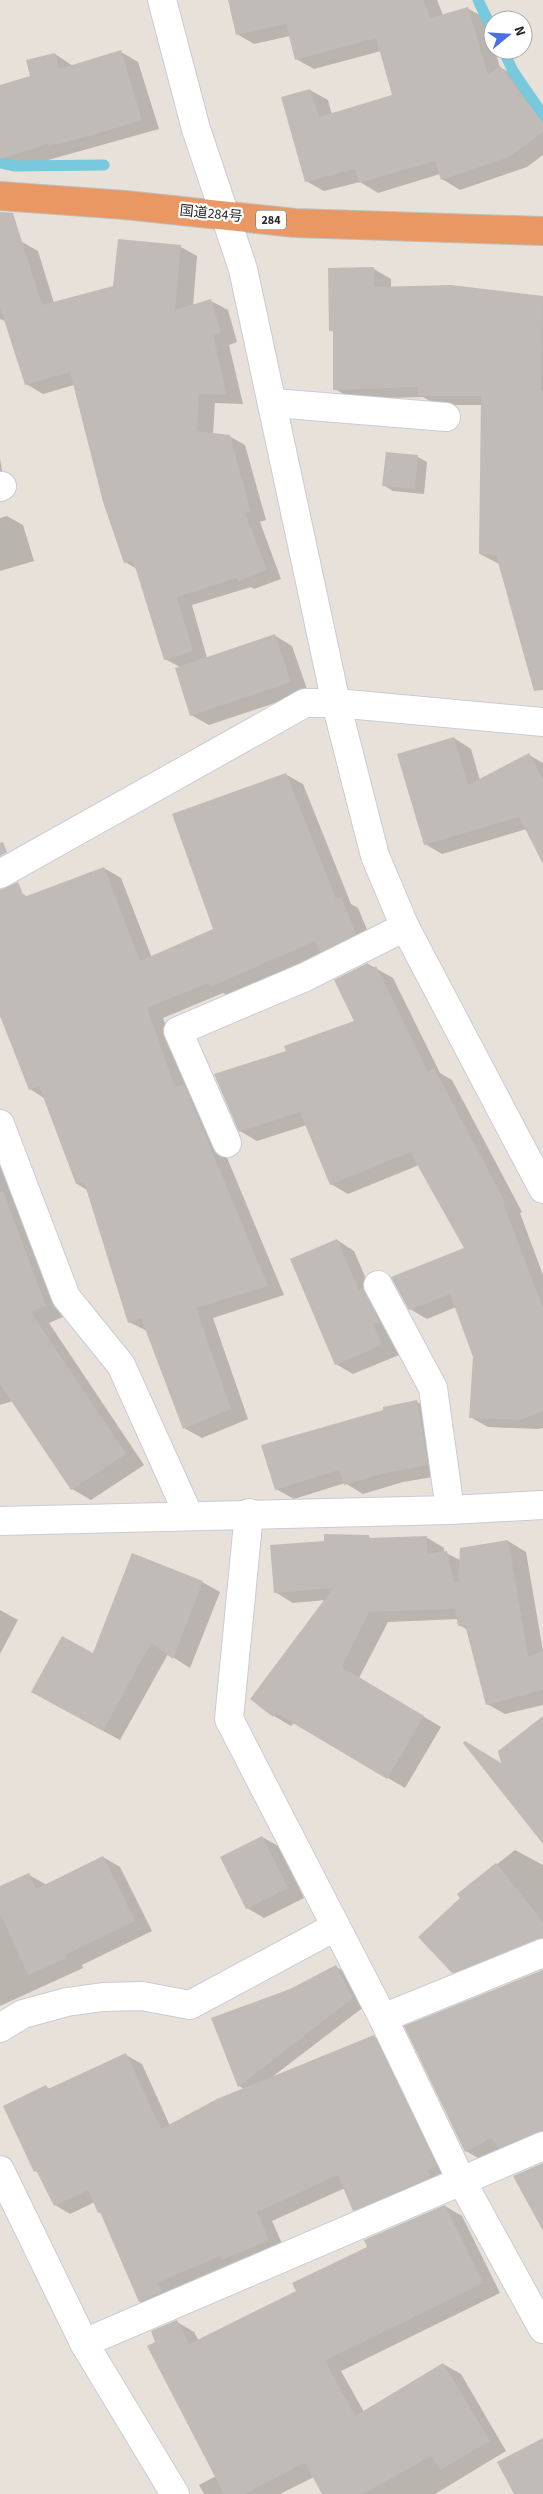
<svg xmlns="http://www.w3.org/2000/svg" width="543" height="2494" font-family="'Source Sans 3','Noto Sans JP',sans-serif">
	<rect width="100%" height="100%" fill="#e8e1da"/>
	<g fill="#0003">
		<polygon points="229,0 437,0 443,15 467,8 485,18 500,67 518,78 543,111 543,155 527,167 460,190 442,179 440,174 378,193 360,182 324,191 306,181 310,90 328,100 332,115 394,95 381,51 314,69 296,59 290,36 254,44 237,34"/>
		<polygon points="121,52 138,62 159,129 16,169 0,160 0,87 32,77 55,54 73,66"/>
		<polygon points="22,242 38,251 54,303 115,287 181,247 197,256 193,306 211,301 228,310 237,342 229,345 243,404 215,403 213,434 229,436 245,445 266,520 260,522 281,579 254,589 251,587 192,605 207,658 274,635 292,646 308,692 209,725 191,715 180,667 165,659 137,569 125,562 74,385 43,394 26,384 5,321 0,319 0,248"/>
		<polygon points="374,269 391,279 391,288 451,287 543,297 543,658 499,564 480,554 482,405 437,405 423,397 352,399 335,389 334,332 330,330"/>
		<polygon points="387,453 418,457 427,462 424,494 393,491 383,485"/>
		<polygon points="0,458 2,471 0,472"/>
		<polygon points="7,516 23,525 34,561 0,571 0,518"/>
		<polygon points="454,738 471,749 480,780 529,755 543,763 543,834 530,828 442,854 425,844"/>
		<polygon points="285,774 303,784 351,904 358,908 373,944 228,996 223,993 163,1018 188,1088 201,1095 284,1295 213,1318 248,1419 202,1438 184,1428 147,1331 129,1322 87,1190 77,1184 44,1098 30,1089 0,1013 0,901 21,893 28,897 104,868 121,878 152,958 214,929"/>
		<polygon points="368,964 393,978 440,1073 452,1080 522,1212 520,1213 543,1275 543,1428 538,1429 488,1427 470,1417 475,1357 456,1307 427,1319 410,1309 466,1249 419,1165 348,1194 331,1184 307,1125 257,1141 240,1131 287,1051 356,1022"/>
		<polygon points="0,1156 65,1316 49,1323 144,1465 91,1500 72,1489 13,1401 0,1405"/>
		<polygon points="337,1240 354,1251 399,1355 353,1374 336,1364"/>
		<polygon points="417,1402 435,1412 445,1475 403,1482 363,1494 345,1483 294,1499 276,1489"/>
		<polygon points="369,1537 373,1539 426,1537 444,1548 444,1552 460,1560 508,1541 526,1552 543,1651 543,1705 505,1714 487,1704 468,1630 459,1625 458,1619 388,1622 359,1678 441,1727 405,1788 294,1723 291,1726 274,1716 326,1600 293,1603 275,1592"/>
		<polygon points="202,1582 220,1592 190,1668 168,1654 120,1740 50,1702 94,1655"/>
		<polygon points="0,1610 18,1620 0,1654"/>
		<polygon points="262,1837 280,1847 304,1898 264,1918 247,1908"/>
		<polygon points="515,1850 543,1865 543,1953 471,1982 453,1972 462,1898 459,1894"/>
		<polygon points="103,1857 120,1867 152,1931 82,1965 83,1968 0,2006 0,1888 29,1875 47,1885"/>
		<polygon points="336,1967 349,1974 365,2006 272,2077 374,2037 389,2046 451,2174 369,2219 354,2210 345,2188 272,2221 284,2248 155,2310 140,2302 103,2214 99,2212 95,2202 70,2214 55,2205 39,2173 35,2171 46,2087 50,2089 126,2055 142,2064 170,2126 244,2089 239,2086 291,1990"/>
		<polygon points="543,1971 543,2143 513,2156 501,2149 480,2159 466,2151"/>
		<polygon points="445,2206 462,2216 500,2293 341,2371 364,2412 443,2364 461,2374 506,2451 435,2494 324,2494 314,2477 280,2494 204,2494 199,2485 216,2476 157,2342 177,2322 194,2332 199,2341 298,2291 369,2247"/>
	</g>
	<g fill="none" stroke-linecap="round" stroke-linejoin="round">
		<g stroke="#78c8de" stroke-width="11">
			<polyline points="478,0 493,31"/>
			<polyline points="503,50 513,71 543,115"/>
			<polyline points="0,163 15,166 104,165"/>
		</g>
	</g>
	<g fill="#c0bbb6">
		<polygon points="228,0 424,0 430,18 468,7 488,75 500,66 543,123 543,132 509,157 441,180 435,161 359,183 355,169 305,182 281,97 310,89 319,117 392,95 376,38 295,60 286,24 236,35"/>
		<polygon points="121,50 142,120 93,135 49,146 48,144 0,159 0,85 30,76 26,60 55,53 59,69"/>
		<polygon points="0,212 13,213 42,305 113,286 118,239 181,245 175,310 211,299 221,333 213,335 227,395 199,394 197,431 230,435 251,512 245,513 267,570 238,581 237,578 177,597 193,651 164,660 133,560 124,563 103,502 70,372 25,385 0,307"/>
		<polygon points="374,267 374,287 451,285 543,296 541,391 543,391 543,690 534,691 496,555 479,554 481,396 418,396 418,387 333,390 333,331 329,331 328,268"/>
		<polygon points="386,452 418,455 415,489 382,486"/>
		<polygon points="275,634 291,682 190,716 175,668"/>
		<polygon points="454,737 468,785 529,753 543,780 543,864 519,817 424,845 397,754"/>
		<polygon points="286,773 336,899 341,897 356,934 320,952 315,941 210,987 208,983 147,1008 175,1087 184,1084 268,1286 196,1308 231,1409 183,1429 141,1318 128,1323 84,1182 76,1184 39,1086 29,1090 0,1016 0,890 18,882 24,897 104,867 140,961 213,929 172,814"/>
		<polygon points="3,842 7,852 0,856 0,843"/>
		<polygon points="368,963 371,969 376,966 428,1072 434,1068 505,1202 503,1203 543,1308 543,1411 520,1420 469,1418 473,1357 450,1294 409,1310 391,1277 464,1248 410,1152 330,1185 300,1112 239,1132 214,1074 286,1051 284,1046 354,1021 334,980"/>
		<polygon points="3,1191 46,1306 31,1312 126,1454 71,1490 0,1384 0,1192"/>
		<polygon points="337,1239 359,1290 363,1288 380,1322 373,1324 382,1345 335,1365 290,1259"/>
		<polygon points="417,1400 428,1465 385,1473 344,1485 339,1470 275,1490 261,1445 383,1410 383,1407"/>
		<polygon points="324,1534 369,1535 369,1538 427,1536 427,1554 447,1551 454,1582 458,1582 460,1548 508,1540 528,1656 543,1651 543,1690 486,1705 465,1625 458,1626 455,1609 369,1612 342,1667 424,1716 387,1779 276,1713 273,1717 250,1699 333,1588 274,1593 270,1545 324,1541"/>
		<polygon points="132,1553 203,1581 173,1659 151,1643 103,1731 31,1692 62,1636 93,1653"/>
		<polygon points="543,1716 543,1844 463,1743 465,1741 501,1763 498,1751"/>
		<polygon points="262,1836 288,1888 246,1909 220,1857"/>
		<polygon points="103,1856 135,1921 65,1955 67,1958 28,1975 0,1913 0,1886 29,1873 36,1889"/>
		<polygon points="496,1863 543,1922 543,1938 452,1973 418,1937 460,1898 457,1894"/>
		<polygon points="336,1965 353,1998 238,2087 211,2018 290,1989"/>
		<polygon points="543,1970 543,2131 498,2148 492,2138 465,2152 404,2026"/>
		<polygon points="374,2035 437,2166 427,2170 431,2177 353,2211 338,2175 257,2212 269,2240 222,2260 220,2256 157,2283 162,2292 139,2302 100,2212 98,2213 88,2190 54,2206 36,2170 34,2172 3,2106 46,2085 48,2089 126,2053 161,2129 217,2099"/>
		<polygon points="543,2163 543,2231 513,2176"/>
		<polygon points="445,2205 483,2283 325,2361 355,2416 443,2363 490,2441 440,2470 431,2456 363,2494 322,2494 305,2463 244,2494 224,2494 147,2346 155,2342 151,2331 177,2320 189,2344 296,2291 292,2283 367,2247 364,2240"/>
		<polygon points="543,2438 543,2494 514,2494 497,2462"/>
	</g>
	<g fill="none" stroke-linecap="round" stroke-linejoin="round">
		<defs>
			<g id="street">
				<polyline points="274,403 446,417"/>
				<polyline points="0,487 2,486"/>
				<polyline points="0,874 305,703 336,703 543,722"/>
				<polyline points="0,1124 66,1297 121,1365 189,1516"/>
				<polyline points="227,1143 178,1031 305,977 405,927"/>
				<polyline points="378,1285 433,1388 450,1510"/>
				<polyline points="249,1513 229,1719 383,2018 461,2180 543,2329"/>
				<polyline points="0,1521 450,1510 543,1505"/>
				<polyline points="383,2018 543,1953"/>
				<polyline points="0,2028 23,2014 67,2002 103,1997 142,1996 190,2005 335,1927"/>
				<polyline points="0,2170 84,2343 175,2494"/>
				<polyline points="84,2343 543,2146"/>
			</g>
			<polyline id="secondary" points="162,0 196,129 243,269 336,703 375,856 405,927 543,1189"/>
			<polyline id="highway" points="0,196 125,205 295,223 543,231"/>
		</defs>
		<use href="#street" stroke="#c8ccd7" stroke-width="30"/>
		<use href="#secondary" stroke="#c8ccd7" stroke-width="30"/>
		<use href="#highway" stroke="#bebebe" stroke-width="30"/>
		<use href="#street" stroke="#fff" stroke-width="28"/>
		<use href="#secondary" stroke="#fff" stroke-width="28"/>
		<use href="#highway" stroke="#e99763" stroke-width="28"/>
	</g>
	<g text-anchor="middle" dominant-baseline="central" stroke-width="4.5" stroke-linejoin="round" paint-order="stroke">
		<rect fill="#fff" stroke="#686868" stroke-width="1" x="256" y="210.5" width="30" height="19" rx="4"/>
		<g font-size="12" font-weight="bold" fill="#272727">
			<text x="271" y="220">284</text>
		</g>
		<g font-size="14" fill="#272727" stroke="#fff">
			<text transform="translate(211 214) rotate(6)">国道284号</text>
		</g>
	</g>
	<g transform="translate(508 35) rotate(72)"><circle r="24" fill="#ffffff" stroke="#a9a9a9"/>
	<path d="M0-4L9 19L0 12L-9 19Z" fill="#4c6fe2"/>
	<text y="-8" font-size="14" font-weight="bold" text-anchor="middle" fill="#272727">N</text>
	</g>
</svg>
